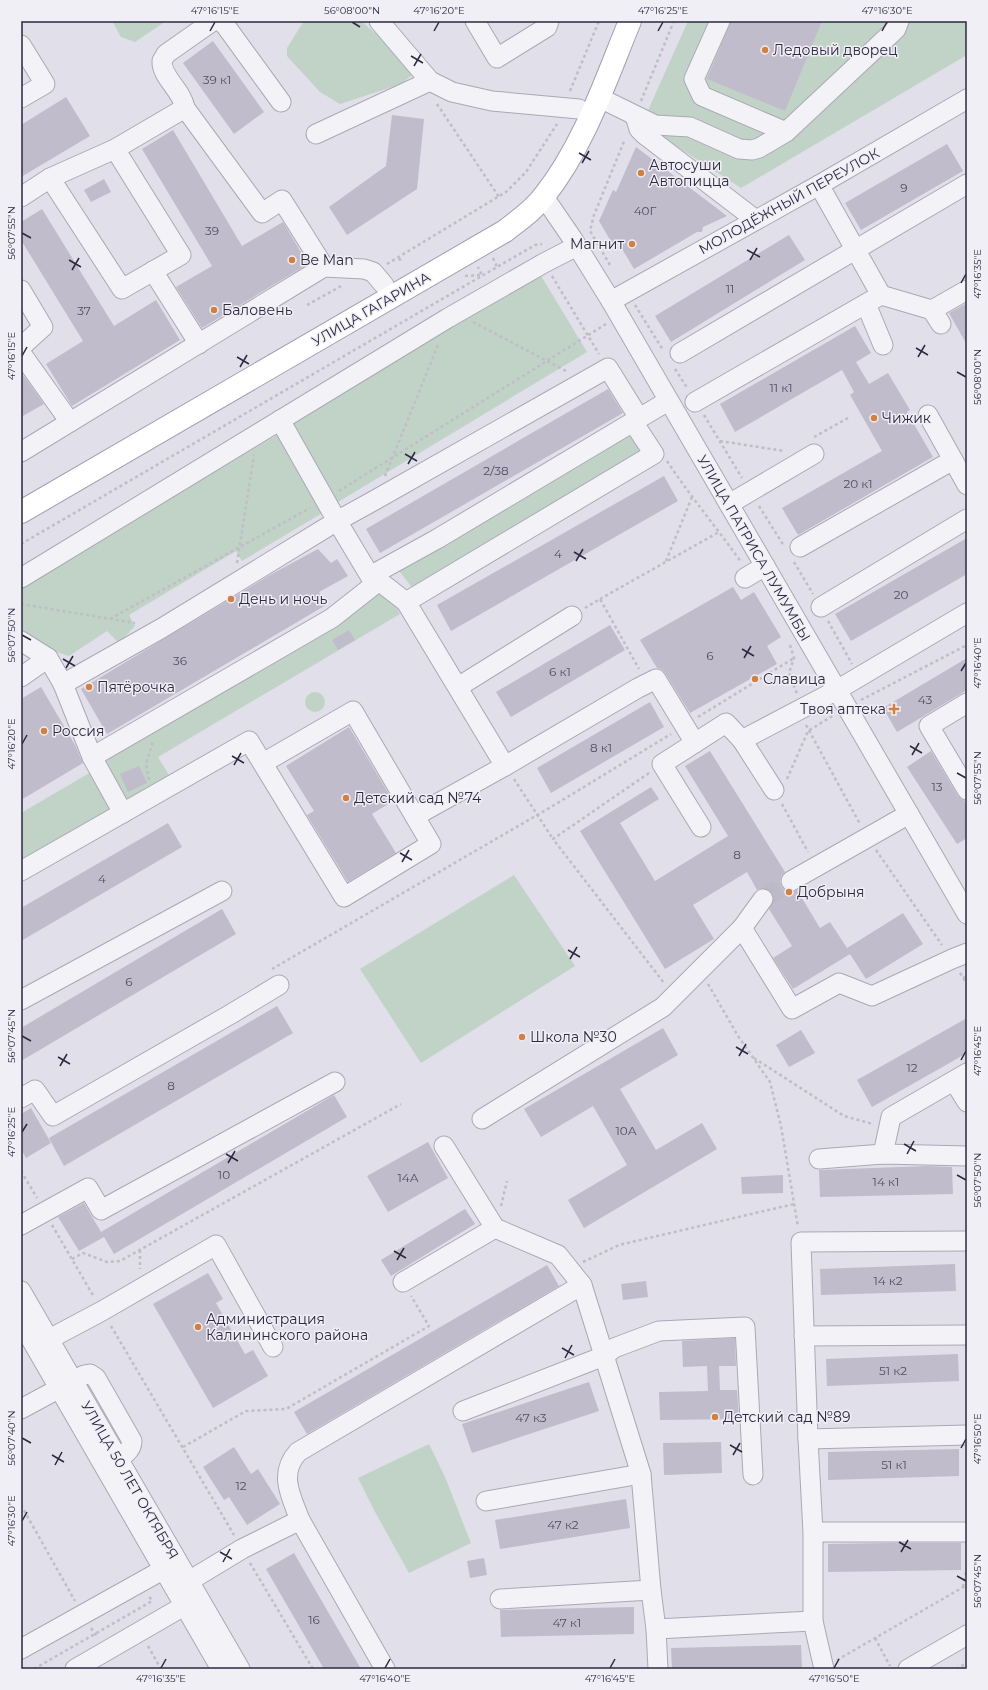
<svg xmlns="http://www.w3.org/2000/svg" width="988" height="1690" font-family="Montserrat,sans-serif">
	<rect width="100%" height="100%" fill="#e1dfe9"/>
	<g fill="#c0d3c6">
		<polygon points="112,21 166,21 135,42 121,37"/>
		<polygon points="304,21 353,21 362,22 410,63 412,75 401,84 340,104 320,92 287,56 287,48"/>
		<polygon points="688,21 967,21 967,55 741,188 642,124"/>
		<polygon points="537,269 587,352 333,505 283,422"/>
		<polygon points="631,430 645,451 414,590 399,571"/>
		<polygon points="277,435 324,512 242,561 236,551 129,615 135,626 119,643 107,631 69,656 37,646 21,636 21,587"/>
		<polygon points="379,592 389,595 400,614 158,757 172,780 127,806 106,763 111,751"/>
		<circle cx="315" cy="702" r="10"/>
		<polygon points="93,771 113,809 21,866 21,813"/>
		<polygon points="514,875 575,966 421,1063 360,969"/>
		<polygon points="429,1444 445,1477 471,1543 409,1573 374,1510 358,1478"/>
	</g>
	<g fill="#c0bccb">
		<polygon points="731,21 822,21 785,111 707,79"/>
		<polygon points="213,41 264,112 234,134 183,63"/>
		<polygon points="66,97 90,136 21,177 21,125"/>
		<polygon points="392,115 424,119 417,189 347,235 329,207 386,166"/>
		<polygon points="173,130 242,246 283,222 308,264 202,328 176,287 212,266 142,149"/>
		<polygon points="947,144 963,171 861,230 845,203"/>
		<polygon points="636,147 727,216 703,227 702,232 697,232 634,269 618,242 613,245 599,221 613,190 616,192"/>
		<polygon points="104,179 111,192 91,202 84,190"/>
		<polygon points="42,209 114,326 156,300 180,340 72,406 46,364 83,341 21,240 21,222"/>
		<polygon points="789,235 805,260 671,342 655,316"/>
		<polygon points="967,303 967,345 949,313"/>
		<polygon points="855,326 871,353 856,362 869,384 888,373 910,410 907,412 933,457 798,535 782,508 882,451 850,395 854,392 842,370 735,432 720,404"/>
		<polygon points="21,372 44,404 21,417"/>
		<polygon points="608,389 623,413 380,553 366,529"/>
		<polygon points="664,476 678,501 451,631 437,605"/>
		<polygon points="967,538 967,574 851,641 835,614"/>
		<polygon points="318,549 331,563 337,559 348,576 319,592 326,605 107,734 81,689 270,575"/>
		<polygon points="733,587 741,600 754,592 781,637 767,646 777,664 690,713 665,673 662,670 657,668 640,640"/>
		<polygon points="610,625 625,650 511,717 496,692"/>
		<polygon points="349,630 355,640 338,650 332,640"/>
		<polygon points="967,658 967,690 897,732 883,708"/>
		<polygon points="41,687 75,745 83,763 21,800 21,699"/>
		<polygon points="650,702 664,727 551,793 537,768"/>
		<polygon points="349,727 393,801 372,814 396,853 348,882 307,815 314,811 286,766"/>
		<polygon points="710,751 785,872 782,875 780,881 782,887 785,890 791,892 797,890 820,928 830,922 847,948 903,913 923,944 866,979 850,954 793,989 773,958 792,946 769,909 774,901 773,895 770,890 765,888 757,890 747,872 693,905 714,939 665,969 580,831 651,787 659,799 620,823 655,881 728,836 685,766"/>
		<polygon points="931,751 958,796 964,800 967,806 967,838 957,844 907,767"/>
		<polygon points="139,766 147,783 128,792 120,774"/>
		<polygon points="168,823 182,847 21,941 21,908"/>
		<polygon points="222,909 236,934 21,1061 21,1028"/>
		<polygon points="277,1006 293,1033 64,1166 49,1138"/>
		<polygon points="967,1018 967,1053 872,1107 857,1080"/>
		<polygon points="663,1028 678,1055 620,1089 656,1150 702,1123 717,1149 584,1228 568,1200 627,1165 593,1106 541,1137 524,1109"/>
		<polygon points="801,1030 815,1053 789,1067 776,1045"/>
		<polygon points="334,1095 347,1117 114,1254 104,1237 79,1251 58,1217 84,1203 101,1232"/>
		<polygon points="31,1108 51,1143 26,1158 21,1149 21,1114"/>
		<polygon points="428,1142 448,1178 388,1212 367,1176"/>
		<polygon points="928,1166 952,1167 953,1194 820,1197 819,1170"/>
		<polygon points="783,1175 783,1193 742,1194 741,1177"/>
		<polygon points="465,1209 475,1224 391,1276 381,1260"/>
		<polygon points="955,1264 956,1291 821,1295 820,1269"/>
		<polygon points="547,1265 559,1286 307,1434 294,1412"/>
		<polygon points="208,1273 223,1299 216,1303 245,1354 253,1350 268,1376 213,1408 153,1304"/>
		<polygon points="646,1281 648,1297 623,1300 621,1284"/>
		<polygon points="735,1338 736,1366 719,1366 720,1390 737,1390 739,1419 660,1420 659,1392 708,1391 707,1366 683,1367 682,1341"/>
		<polygon points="958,1354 959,1381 827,1386 826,1359"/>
		<polygon points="589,1382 599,1411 472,1453 462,1424"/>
		<polygon points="721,1442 722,1473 664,1475 663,1443"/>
		<polygon points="234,1447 251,1474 258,1469 280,1504 247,1525 229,1497 224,1500 203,1467"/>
		<polygon points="959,1449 959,1476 828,1480 828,1452"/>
		<polygon points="626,1499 630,1528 500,1549 495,1520"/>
		<polygon points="889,1543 961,1543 961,1570 828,1572 828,1544"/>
		<polygon points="294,1553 361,1669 324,1669 266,1569"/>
		<polygon points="484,1558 487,1575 470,1578 467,1561"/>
		<polygon points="634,1607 634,1634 501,1637 500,1610"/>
		<polygon points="801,1645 802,1669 672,1669 671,1648"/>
	</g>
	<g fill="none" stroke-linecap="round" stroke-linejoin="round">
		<polyline stroke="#bdbac7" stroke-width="19" stroke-dasharray="19 10" stroke-linecap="butt" points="763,899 791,881"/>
		<defs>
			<g id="minor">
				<polyline points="220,21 225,25 281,102"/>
				<polyline points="379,21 430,81 452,92 492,101 579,109"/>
				<polyline points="475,21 497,58 547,27 549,21"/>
				<polyline points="720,21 694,79 702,96 786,132"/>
				<polyline points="21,45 45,84 21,98"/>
				<polyline points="598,97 655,125 690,127 739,149 752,150 759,148 786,132 896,29 899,21"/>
				<path d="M185,108C182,90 161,77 162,61L166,54L213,21"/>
				<polyline points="635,116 639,129 645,135 756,220"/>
				<polyline points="316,134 430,81"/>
				<polyline points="50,178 122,289 181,255 115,149"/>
				<polyline points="819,185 881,295 932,310 941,324"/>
				<polyline points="21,197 50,178 115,149 185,108 262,213 282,200 324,267"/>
				<polyline points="544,197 572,238 611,301 967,914"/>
				<polyline points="153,271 199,344"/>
				<polyline points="21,290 43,327 21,347"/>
				<polyline points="611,301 819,185 967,99"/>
				<polyline points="866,304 883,345"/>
				<polyline points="932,310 967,290"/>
				<polyline points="21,353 70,422"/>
				<polyline points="680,353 967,184"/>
				<polyline points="695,402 881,295"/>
				<polyline points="928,415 967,485"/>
				<polyline points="639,418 608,368 375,500 337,521 370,576 379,581 406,602 505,766 638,688 656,679 695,743"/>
				<polyline points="21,452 324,267 364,269 373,272 384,285"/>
				<polyline points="729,504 814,454"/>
				<polyline points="800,547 953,460"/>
				<polyline points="370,576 437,539 668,401"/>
				<polyline points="21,578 448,318 544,263 577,246"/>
				<polyline points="745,578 765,566"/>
				<polyline points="406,602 654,454 633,422"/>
				<polyline points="821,607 967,519"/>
				<polyline points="21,641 48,658 63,684 92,757"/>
				<polyline points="21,677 48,658"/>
				<polyline points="63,684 162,628 337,521 280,420"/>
				<polyline points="458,687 572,616"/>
				<polyline points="967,703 929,726 967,790"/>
				<polyline points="742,740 774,790"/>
				<polyline points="123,813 92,757 332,618 379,581"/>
				<polyline points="415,816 505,766"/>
				<polyline points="701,827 662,764 726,723 742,740 837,690 967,613"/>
				<polyline points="21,871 249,741 344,897 431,844 353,711 263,763"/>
				<polyline points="791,881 909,814"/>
				<polyline points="742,928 763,899"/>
				<polyline points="21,1000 222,891"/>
				<polyline points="954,1081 967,1102"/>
				<polyline points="21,1098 35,1090 53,1116 231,1014 279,985"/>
				<polyline points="482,1119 663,1007 742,928 792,1009 839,983 872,996 952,959 967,953"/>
				<polyline points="444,1146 495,1228 558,1255 582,1285"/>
				<polyline points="883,1154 891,1117 967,1073"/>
				<polyline points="819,1159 883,1154 967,1156"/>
				<polyline points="21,1225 88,1188 101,1210 335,1082"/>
				<polyline points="403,1282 495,1228"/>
				<polyline points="21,1291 240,1669"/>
				<polyline points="21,1322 221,1669"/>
				<polyline points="804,1336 967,1335"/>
				<polyline points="38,1345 102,1311 216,1245 273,1347"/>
				<path d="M21,1409L84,1375L90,1374L96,1378L132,1441C132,1454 117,1458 107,1464"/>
				<polyline points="463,1411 604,1356 614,1348 659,1331 745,1327 753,1475"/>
				<polyline points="808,1439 967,1435"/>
				<polyline points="486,1501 641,1474"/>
				<path d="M300,1520C291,1496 278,1474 298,1452L582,1285L641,1474L651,1590L656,1629L658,1669"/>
				<polyline points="813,1532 967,1532"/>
				<polyline points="189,1581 242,1549 300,1520 385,1669"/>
				<polyline points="500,1599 651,1590"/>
				<polyline points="656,1629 813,1621"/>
				<polyline points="21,1649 175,1563"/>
				<polyline points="75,1669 196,1599"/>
				<polyline points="824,1669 813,1621 813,1532 808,1439 801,1242 967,1241"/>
				<polyline points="908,1669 967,1635"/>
			</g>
			<path id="major" d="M21,512L505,231C519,220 534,210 544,196C584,146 606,79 630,21"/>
		</defs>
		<use href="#minor" stroke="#aba8b6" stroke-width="21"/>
		<use href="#major" stroke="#a39eb4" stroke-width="24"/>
		<g stroke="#c0bdc7" stroke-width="2.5" stroke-dasharray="3 3" stroke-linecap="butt">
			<polyline points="570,91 599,21"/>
			<polyline points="641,101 674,21"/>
			<polyline points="437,104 499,197"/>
			<polyline points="399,258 402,263"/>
			<polyline points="493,258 497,267"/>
			<polyline points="387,264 506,192 526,172 557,124"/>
			<polyline points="610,265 590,231 594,215 625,139"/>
			<polyline points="465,276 482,275 478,267"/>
			<polyline points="552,276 599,354"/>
			<polyline points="307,305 343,285"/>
			<polyline points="635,305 663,350"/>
			<polyline points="473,322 568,372"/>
			<polyline points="675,369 688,389"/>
			<polyline points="704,415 742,478"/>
			<polyline points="814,437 848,418"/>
			<polyline points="720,441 784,451"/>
			<path d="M667,461C690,496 717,528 741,562"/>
			<polyline points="385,476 438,345"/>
			<polyline points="339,491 606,324"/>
			<polyline points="759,506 784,546"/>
			<polyline points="21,544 535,245 542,244"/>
			<polyline points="666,561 692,497"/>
			<polyline points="794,562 813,594"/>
			<polyline points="237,563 254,455"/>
			<polyline points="600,599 719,532"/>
			<polyline points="21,604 135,623"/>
			<polyline points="585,608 600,599 639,669"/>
			<polyline points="110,619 310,508"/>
			<polyline points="828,621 852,664"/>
			<polyline points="790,645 794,658 789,673 797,694"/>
			<polyline points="861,700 967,645"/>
			<polyline points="698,717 794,658"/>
			<polyline points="806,725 860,824"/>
			<polyline points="649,773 553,839 664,983"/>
			<polyline points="514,779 553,839"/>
			<polyline points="787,779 808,731 834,715"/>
			<polyline points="149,780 146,764 153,741"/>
			<polyline points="782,804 808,852"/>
			<polyline points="876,850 942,945"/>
			<polyline points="272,969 551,807 671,734"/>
			<polyline points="960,973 967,984"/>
			<polyline points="963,978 967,976"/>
			<polyline points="708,984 738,1036 770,1082 781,1126 798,1227"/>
			<polyline points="754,1058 844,1116 873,1124"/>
			<polyline points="21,1171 37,1198"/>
			<polyline points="501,1206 507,1181"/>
			<polyline points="52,1225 94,1297"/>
			<polyline points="140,1250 140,1269"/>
			<polyline points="72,1259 83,1253 107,1262 120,1261 401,1104"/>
			<polyline points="583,1262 619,1245 794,1204"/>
			<polyline points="111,1326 234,1535"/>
			<polyline points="183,1447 246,1411 286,1409 429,1326 411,1296"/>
			<polyline points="21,1505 75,1601"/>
			<polyline points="250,1563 313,1669"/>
			<polyline points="963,1587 967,1568"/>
			<polyline points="91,1628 98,1638"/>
			<polyline points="875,1638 890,1666"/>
			<polyline points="148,1646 161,1669"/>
			<polyline points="837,1660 967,1585"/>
			<polyline points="34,1669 152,1601 149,1596"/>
			<polyline points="956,1669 967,1663"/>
		</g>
		<use href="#minor" stroke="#f3f2f7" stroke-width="19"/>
		<use href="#major" stroke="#fff" stroke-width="22"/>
	</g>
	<path fill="none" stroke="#2d2840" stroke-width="1.5" d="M352,22L360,27M210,31L215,22M434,31L439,22M658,31L663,22M882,31L887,22M411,56L423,63M414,66L421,54M579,153L591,160M582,163L589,151M22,233L31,238M747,250L760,257M69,260L81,267M750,260L757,248M72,270L79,258M961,283L966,274M916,348L928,355M22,356L27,347M237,357L249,364M918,357L925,345M240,367L247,355M957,372L966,377M405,454L417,461M408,464L415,452M574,552L586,559M576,561L583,549M22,635L31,640M742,649L754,656M744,658L751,646M63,659L75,666M66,668L73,656M961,671L966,663M22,744L27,735M910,746L922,753M912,755L919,743M232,756L244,763M234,765L241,753M957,773L966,778M400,853L412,860M402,862L409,850M568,950L580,957M570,959L577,947M22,1036L31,1041M736,1047L748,1054M739,1056L746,1044M58,1057L70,1064M961,1060L966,1051M60,1066L67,1054M22,1132L27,1124M904,1144L916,1151M226,1154L238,1161M907,1154L914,1141M228,1163L235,1151M957,1175L966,1180M394,1251L406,1258M397,1260L404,1248M562,1348L574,1355M565,1358L572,1345M22,1438L31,1443M730,1445L742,1452M961,1448L966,1439M52,1455L64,1462M733,1455L740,1443M55,1465L62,1452M22,1521L27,1512M899,1542L911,1549M220,1552L232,1559M901,1552L908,1540M223,1562L230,1549M957,1576L966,1581M161,1668L166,1659M385,1668L390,1659M610,1668L615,1659M834,1668L839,1659"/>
	<g fill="#d08042" stroke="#f0eff6" stroke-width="1.5">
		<circle cx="765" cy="50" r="4"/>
		<circle cx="641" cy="173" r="4"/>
		<circle cx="632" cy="244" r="4"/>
		<circle cx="292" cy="260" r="4"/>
		<circle cx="214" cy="310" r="4"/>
		<circle cx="874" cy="418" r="4"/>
		<circle cx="231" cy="599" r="4"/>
		<circle cx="755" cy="679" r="4"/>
		<circle cx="89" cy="687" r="4"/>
		<path d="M892 703h4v4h4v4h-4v4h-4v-4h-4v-4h4z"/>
		<circle cx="44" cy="731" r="4"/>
		<circle cx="346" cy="798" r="4"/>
		<circle cx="789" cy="892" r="4"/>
		<circle cx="522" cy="1037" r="4"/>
		<circle cx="198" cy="1327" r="4"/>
		<circle cx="715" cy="1417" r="4"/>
	</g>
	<g text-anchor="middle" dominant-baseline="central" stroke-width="3" stroke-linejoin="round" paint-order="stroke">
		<g font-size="12" fill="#524d63">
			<text x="217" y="79">39 к1</text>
			<text x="904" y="187">9</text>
			<text x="645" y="210">40Г</text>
			<text x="212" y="230">39</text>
			<text x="730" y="288">11</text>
			<text x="84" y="310">37</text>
			<text x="781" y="387">11 к1</text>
			<text x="496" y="470">2/38</text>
			<text x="858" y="483">20 к1</text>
			<text x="558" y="553">4</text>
			<text x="901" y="594">20</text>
			<text x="710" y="655">6</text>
			<text x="180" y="660">36</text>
			<text x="560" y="671">6 к1</text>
			<text x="925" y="699">43</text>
			<text x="601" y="747">8 к1</text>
			<text x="937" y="786">13</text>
			<text x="737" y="854">8</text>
			<text x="102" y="878">4</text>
			<text x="129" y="981">6</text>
			<text x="912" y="1067">12</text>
			<text x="171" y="1085">8</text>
			<text x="626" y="1130">10А</text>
			<text x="224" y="1174">10</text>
			<text x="408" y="1177">14А</text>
			<text x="886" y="1181">14 к1</text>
			<text x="888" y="1280">14 к2</text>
			<text x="893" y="1370">51 к2</text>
			<text x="531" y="1417">47 к3</text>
			<text x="894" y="1464">51 к1</text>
			<text x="241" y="1485">12</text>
			<text x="563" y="1524">47 к2</text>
			<text x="314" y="1619">16</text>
			<text x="567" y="1622">47 к1</text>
		</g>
		<g font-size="14" fill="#2d2840" stroke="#f0eff6" text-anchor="start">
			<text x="773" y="50">Ледовый дворец</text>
			<text x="649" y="165">Автосуши<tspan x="649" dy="16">Автопицца</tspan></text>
			<text x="624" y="244" text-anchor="end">Магнит</text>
			<text x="300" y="260">Be Man</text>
			<text x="222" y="310">Баловень</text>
			<text x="882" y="418">Чижик</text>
			<text x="239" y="599">День и ночь</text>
			<text x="763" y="679">Славица</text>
			<text x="97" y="687">Пятёрочка</text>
			<text x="886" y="709" text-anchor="end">Твоя аптека</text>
			<text x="52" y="731">Россия</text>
			<text x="354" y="798">Детский сад №74</text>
			<text x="797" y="892">Добрыня</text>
			<text x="530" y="1037">Школа №30</text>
			<text x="206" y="1319">Администрация<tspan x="206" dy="16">Калининского района</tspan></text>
			<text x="723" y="1417">Детский сад №89</text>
		</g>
		<g font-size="14" fill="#2d2840" stroke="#f0eff6">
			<text transform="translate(789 201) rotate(-29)">МОЛОДЁЖНЫЙ ПЕРЕУЛОК</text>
			<text transform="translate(371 309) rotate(-30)">УЛИЦА ГАГАРИНА</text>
			<text transform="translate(754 548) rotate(60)">УЛИЦА ПАТРИСА ЛУМУМБЫ</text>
			<text transform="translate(130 1480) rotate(60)">УЛИЦА 50 ЛЕТ ОКТЯБРЯ</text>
		</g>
	</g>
	<rect width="988" height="1690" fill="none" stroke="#f0eff6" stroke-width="44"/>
	<rect x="22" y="22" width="944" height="1646" fill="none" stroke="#2d2840" stroke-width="1.5"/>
	<g font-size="10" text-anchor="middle" fill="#2d2840">
		<text x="215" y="14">47°16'15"E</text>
		<text x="352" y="14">56°08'00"N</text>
		<text x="439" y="14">47°16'20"E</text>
		<text x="663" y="14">47°16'25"E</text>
		<text x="887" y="14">47°16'30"E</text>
		<text transform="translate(11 233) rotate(-90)" y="4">56°07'55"N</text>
		<text transform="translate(977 274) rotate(-90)" y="4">47°16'35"E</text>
		<text transform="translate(11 356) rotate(-90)" y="4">47°16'15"E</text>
		<text transform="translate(977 377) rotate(-90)" y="4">56°08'00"N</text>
		<text transform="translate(11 635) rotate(-90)" y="4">56°07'50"N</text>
		<text transform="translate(977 663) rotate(-90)" y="4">47°16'40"E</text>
		<text transform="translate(11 744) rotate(-90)" y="4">47°16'20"E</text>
		<text transform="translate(977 778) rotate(-90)" y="4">56°07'55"N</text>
		<text transform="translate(11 1036) rotate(-90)" y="4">56°07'45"N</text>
		<text transform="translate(977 1051) rotate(-90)" y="4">47°16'45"E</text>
		<text transform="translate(11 1132) rotate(-90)" y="4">47°16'25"E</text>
		<text transform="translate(977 1180) rotate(-90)" y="4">56°07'50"N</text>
		<text transform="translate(11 1438) rotate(-90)" y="4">56°07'40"N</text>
		<text transform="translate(977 1439) rotate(-90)" y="4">47°16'50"E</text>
		<text transform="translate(11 1521) rotate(-90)" y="4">47°16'30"E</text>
		<text transform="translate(977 1581) rotate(-90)" y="4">56°07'45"N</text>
		<text x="161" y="1682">47°16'35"E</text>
		<text x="385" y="1682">47°16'40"E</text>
		<text x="610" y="1682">47°16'45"E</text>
		<text x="834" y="1682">47°16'50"E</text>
	</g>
</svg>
